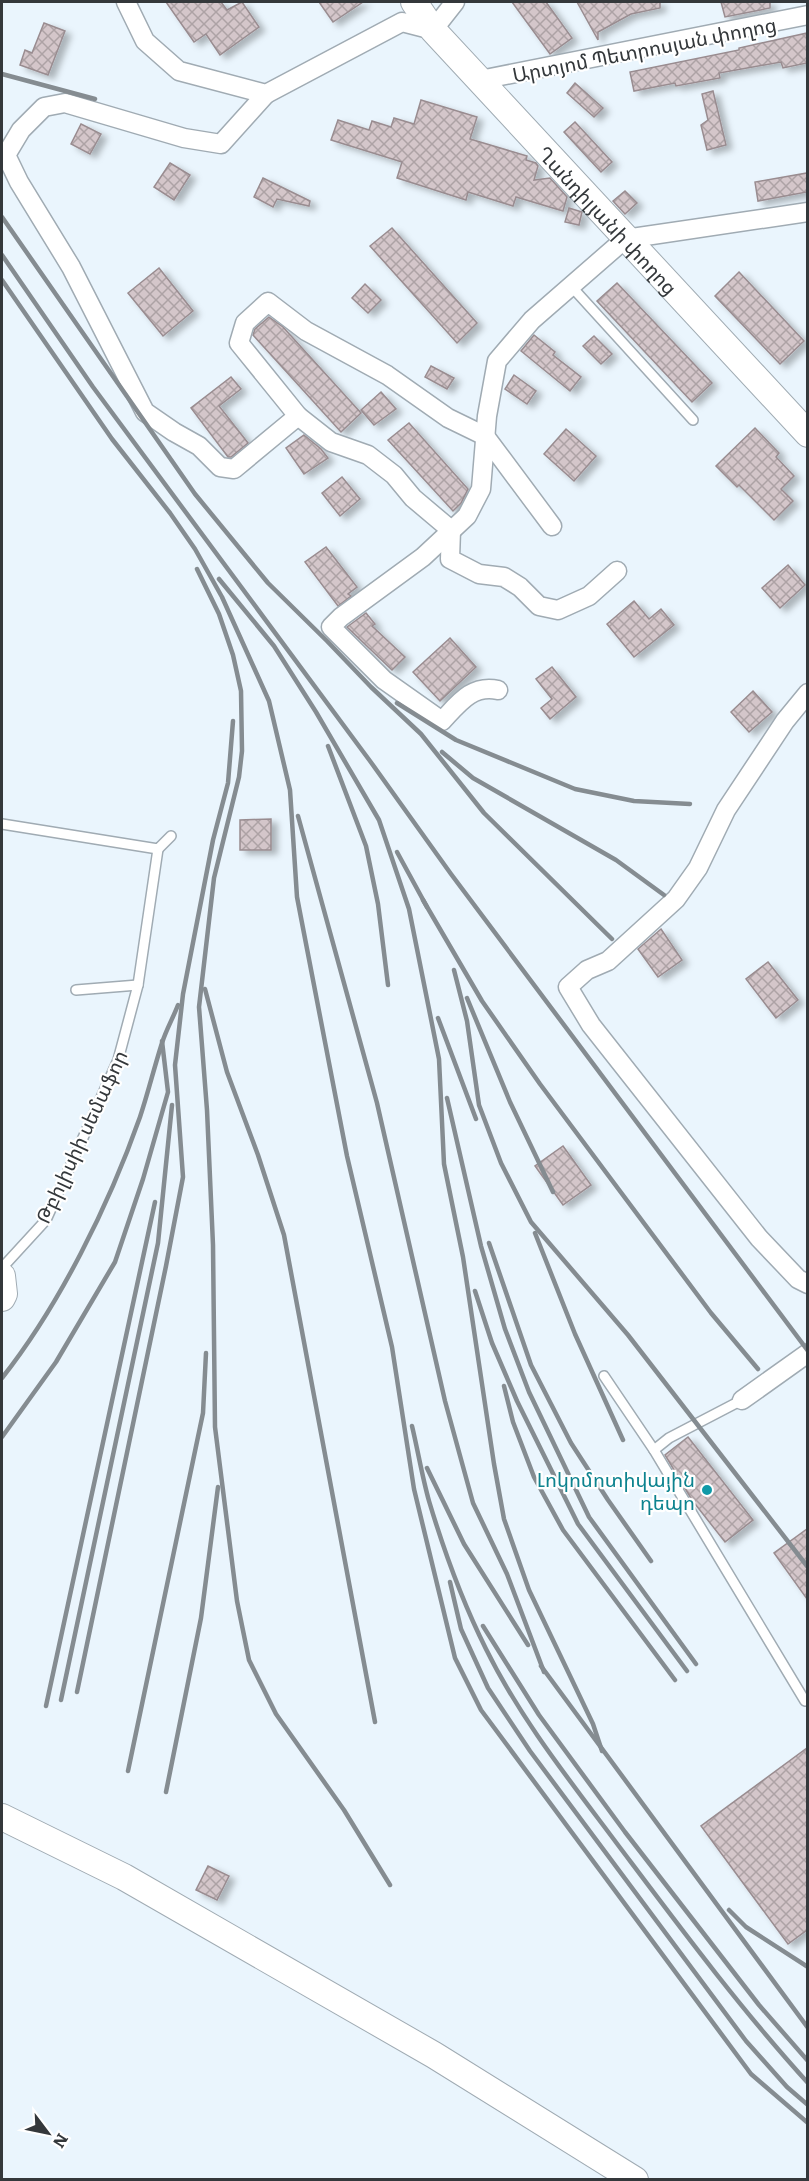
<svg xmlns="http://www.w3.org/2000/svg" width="809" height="2181" font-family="Literata,'Noto Sans Armenian',serif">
	<defs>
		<pattern id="building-cross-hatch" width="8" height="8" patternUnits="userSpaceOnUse" patternTransform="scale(1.5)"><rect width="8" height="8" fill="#d4c6ca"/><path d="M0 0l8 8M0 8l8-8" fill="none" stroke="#ada2a5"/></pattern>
		<filter id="shadow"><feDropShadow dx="6" dy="4" stdDeviation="3" flood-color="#0004"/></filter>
	</defs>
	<rect width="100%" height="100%" fill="#eaf5fd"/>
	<g fill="url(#building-cross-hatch)" stroke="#998c90" stroke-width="1.5" filter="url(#shadow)">
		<polygon points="166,2 221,2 227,10 242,2 259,27 220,55 206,34 194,42"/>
		<polygon points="319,2 363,2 333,22"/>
		<polygon points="512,2 546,2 572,38 550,54"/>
		<polygon points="577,2 660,2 660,8 631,14 598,32 598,40"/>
		<polygon points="721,2 770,2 770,8 725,17"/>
		<polygon points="44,23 65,31 48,75 20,65 25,50 32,53"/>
		<polygon points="807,33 807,63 783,68 781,62 719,73 720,78 676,86 675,83 634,91 630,72 739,50 739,48"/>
		<polygon points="575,83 603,108 594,117 567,93"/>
		<polygon points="713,91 726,145 707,150 701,125 708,120 702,94"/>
		<polygon points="421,100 477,117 470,139 527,156 526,160 536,163 538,166 534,180 550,178 567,197 563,211 516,197 513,206 468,192 466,200 397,178 402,162 331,140 338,120 369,130 372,121 391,127 394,118 414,124"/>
		<polygon points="575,122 612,162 601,172 564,132"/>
		<polygon points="81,124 101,134 90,154 71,144"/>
		<polygon points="170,163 190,175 174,200 154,187"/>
		<polygon points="807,173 807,192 758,201 755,182"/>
		<polygon points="263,178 310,201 309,206 277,199 273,207 254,197"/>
		<polygon points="625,191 637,203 625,214 613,201"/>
		<polygon points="569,208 582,212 579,225 565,222"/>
		<polygon points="392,228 477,323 457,343 370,246"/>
		<polygon points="159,268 193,311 163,336 128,293"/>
		<polygon points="739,272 804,341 780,364 715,296"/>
		<polygon points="617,283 712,383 692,402 597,301"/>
		<polygon points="365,284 381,300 368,313 352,298"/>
		<polygon points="269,317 283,327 361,413 341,432 253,335 255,329"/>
		<polygon points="534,335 555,352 553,355 581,377 570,391 521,351"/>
		<polygon points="594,336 612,354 601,364 583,346"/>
		<polygon points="431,366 454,378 447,389 425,377"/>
		<polygon points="514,375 536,391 527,404 505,389"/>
		<polygon points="231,377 241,389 219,406 248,443 231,457 228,457 191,408"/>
		<polygon points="381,392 396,409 374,425 361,410"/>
		<polygon points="409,423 468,489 461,503 453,511 388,440"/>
		<polygon points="755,428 779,453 776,457 794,476 781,489 793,501 774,520 739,485 737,487 716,466"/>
		<polygon points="566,429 596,456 574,481 544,454"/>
		<polygon points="304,435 321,449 328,458 304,474 286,448"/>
		<polygon points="342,477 360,499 340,516 322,493"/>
		<polygon points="326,547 357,587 348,594 351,596 338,606 305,562"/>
		<polygon points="788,565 805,585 780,608 762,588"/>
		<polygon points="634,601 649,619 661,609 674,625 634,657 607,624"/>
		<polygon points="366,613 375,624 372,626 405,657 392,670 347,627"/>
		<polygon points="450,638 476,667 440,701 413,672"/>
		<polygon points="552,667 576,697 550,719 541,708 552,699 536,679"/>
		<polygon points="753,691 772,712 749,732 731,712"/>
		<polygon points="271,819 271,850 240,850 240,820"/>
		<polygon points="661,929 682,960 658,977 638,949"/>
		<polygon points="768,962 798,1000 776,1018 746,979"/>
		<polygon points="563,1146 591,1185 563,1205 535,1166"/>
		<polygon points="688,1437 753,1520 725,1542 692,1500 665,1455"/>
		<polygon points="807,1529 807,1599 774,1553"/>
		<polygon points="807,1748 807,1930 788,1944 701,1826"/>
		<polygon points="208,1866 229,1876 217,1900 196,1890"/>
	</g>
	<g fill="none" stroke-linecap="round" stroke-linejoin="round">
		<defs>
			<g id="lane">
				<polyline points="571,286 693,420"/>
				<polyline points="2,824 158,849 171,836"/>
				<polyline points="76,990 138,985"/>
				<polyline points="2,1268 46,1220 118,1060 138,985 158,849"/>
				<polyline points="604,1376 654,1450 805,1701"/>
				<polyline points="654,1450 669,1438 742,1400"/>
			</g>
			<g id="street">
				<polyline points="126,2 145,41 179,71 266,94 402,22 433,30 455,2"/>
				<polyline points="480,80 808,15"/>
				<polyline points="266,94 221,144 184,138 65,103 44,107 21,130 6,155 19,182 71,267 145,412 174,432 199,446 220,467 234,469 298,416 331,442 368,455 394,475 413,498 451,530 450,559 479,574 504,577 520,587 539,606 558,610 589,596 617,571"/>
				<polyline points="298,416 239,343 245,323 268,302 306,331 387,375 448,418 485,436 552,526"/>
				<path d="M498,690C472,684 458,704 442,721L384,680L331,627L341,617L423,557L467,516L481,489L487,416L497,361L532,320L625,239L808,212"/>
				<polyline points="808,693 785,721 726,810 698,868 676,899 608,961 587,970 568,987 591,1025 759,1238 798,1279 808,1284"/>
				<polyline points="742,1400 808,1353"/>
			</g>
			<g id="secondary">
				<path id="s1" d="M414,2L433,30L808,434"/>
				<polyline points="2,1276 4,1294 2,1298"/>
				<polyline points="2,1817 124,1877 434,2055 635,2180"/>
			</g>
		</defs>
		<use href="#lane" stroke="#a0abb3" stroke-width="12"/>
		<use href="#street" stroke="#a0abb3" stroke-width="21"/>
		<use href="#secondary" stroke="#a0abb3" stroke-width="28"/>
		<use href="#lane" stroke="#fff" stroke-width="9"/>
		<use href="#street" stroke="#fff" stroke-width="18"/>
		<use href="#secondary" stroke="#fff" stroke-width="26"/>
		<g stroke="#858c91" stroke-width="4.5">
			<polyline points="2,74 95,99"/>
			<polyline points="2,217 195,494 268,583 327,641 371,687 421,734 484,813 612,939"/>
			<polyline points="2,255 93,387 370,761 451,874 808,1351"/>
			<polyline points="2,280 112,439 170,513 195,549 222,597 269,701 290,790 297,897 347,1156 392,1347 414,1489 455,1658 481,1710 751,2074 808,2123"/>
			<polyline points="197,569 219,614 233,655 241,691 242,751 239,777 214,878 199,1007 207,1110 213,1245 215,1427 237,1601 249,1660 276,1714 344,1810 390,1885"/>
			<polyline points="219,579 274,646 316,712 379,820 409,909 439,1059 444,1164 463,1257 494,1464 504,1519 529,1590 593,1724 602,1751"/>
			<polyline points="397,703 456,740 575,789 634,801 690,804"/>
			<polyline points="328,746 366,846 378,904 388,985"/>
			<polyline points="442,752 473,778 616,860 664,895"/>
			<polyline points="298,816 377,1103 445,1401 473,1503 507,1574 544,1672"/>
			<polyline points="397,852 427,907"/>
			<polyline points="423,900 482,1001 540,1084 711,1313 758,1369"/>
			<polyline points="454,970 467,1021 479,1105 501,1163 531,1222 628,1335 807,1566"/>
			<polyline points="205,989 227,1072 258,1155 284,1235 375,1722"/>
			<polyline points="467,998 510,1102 553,1192"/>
			<polyline points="438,1018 476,1119"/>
			<polyline points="447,1098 481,1246 505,1329 529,1392 589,1517 696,1664"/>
			<polyline points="535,1233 575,1334 623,1440"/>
			<polyline points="489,1243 531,1365 571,1443 608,1500 651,1561"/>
			<polyline points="475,1291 492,1343 517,1401 578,1524 687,1671"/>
			<path d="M2,1378C59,1306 109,1205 140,1117C148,1093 154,1068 162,1043C166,1030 173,1018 178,1005"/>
			<polyline points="504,1386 513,1422 534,1477 563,1530 675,1680"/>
			<path d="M412,1426C418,1451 422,1476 429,1501C444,1551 463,1603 486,1649C521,1720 571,1782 618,1845C679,1926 739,2007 808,2083"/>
			<polyline points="2,1437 56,1362 115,1262 143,1179 168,1092 162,1041"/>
			<polyline points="427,1468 464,1544 528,1645"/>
			<polyline points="450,1582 461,1629 488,1688 530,1751 746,2041 787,2087 808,2105"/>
			<polyline points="483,1626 539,1715 625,1832 759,2005 808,2061"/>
			<polyline points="541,1666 808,2028"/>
			<polyline points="77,1692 166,1266 183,1177 175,1065 183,994 213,840 228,783 233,721"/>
			<polyline points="61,1700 158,1243 172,1105"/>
			<polyline points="46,1706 155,1202"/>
			<polyline points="128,1771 203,1413 206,1353"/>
			<polyline points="166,1792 201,1618 218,1487"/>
			<polyline points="729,1910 746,1927 808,1967"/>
		</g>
	</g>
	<circle fill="#0f9aa8" stroke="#fff" stroke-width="2" cx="707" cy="1490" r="6"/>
	<g text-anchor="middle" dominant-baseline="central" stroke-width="4.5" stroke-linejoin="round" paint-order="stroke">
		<g font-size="20" fill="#34383b" stroke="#fff">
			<text transform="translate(644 48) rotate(-11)">Արտյոմ Պետրոսյան փողոց</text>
			<text stroke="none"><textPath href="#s1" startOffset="292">Ղանդիլյանի փողոց</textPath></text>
			<text transform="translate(80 1136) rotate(-65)">Թբիլիսիի սեմաֆոր</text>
		</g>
		<g font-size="20" fill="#0d838f" stroke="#fff" text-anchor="end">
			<text x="695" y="1478">Լոկոմոտիվային<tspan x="695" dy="23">դեպո</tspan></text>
		</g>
	</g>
	<rect width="809" height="2181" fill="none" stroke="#34383b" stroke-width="6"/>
	<g transform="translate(48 2133) rotate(122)" stroke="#ffffff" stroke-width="4.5" paint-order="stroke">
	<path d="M0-4.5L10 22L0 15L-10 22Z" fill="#34383b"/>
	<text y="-9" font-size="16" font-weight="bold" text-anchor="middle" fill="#34383b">N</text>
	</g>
</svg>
